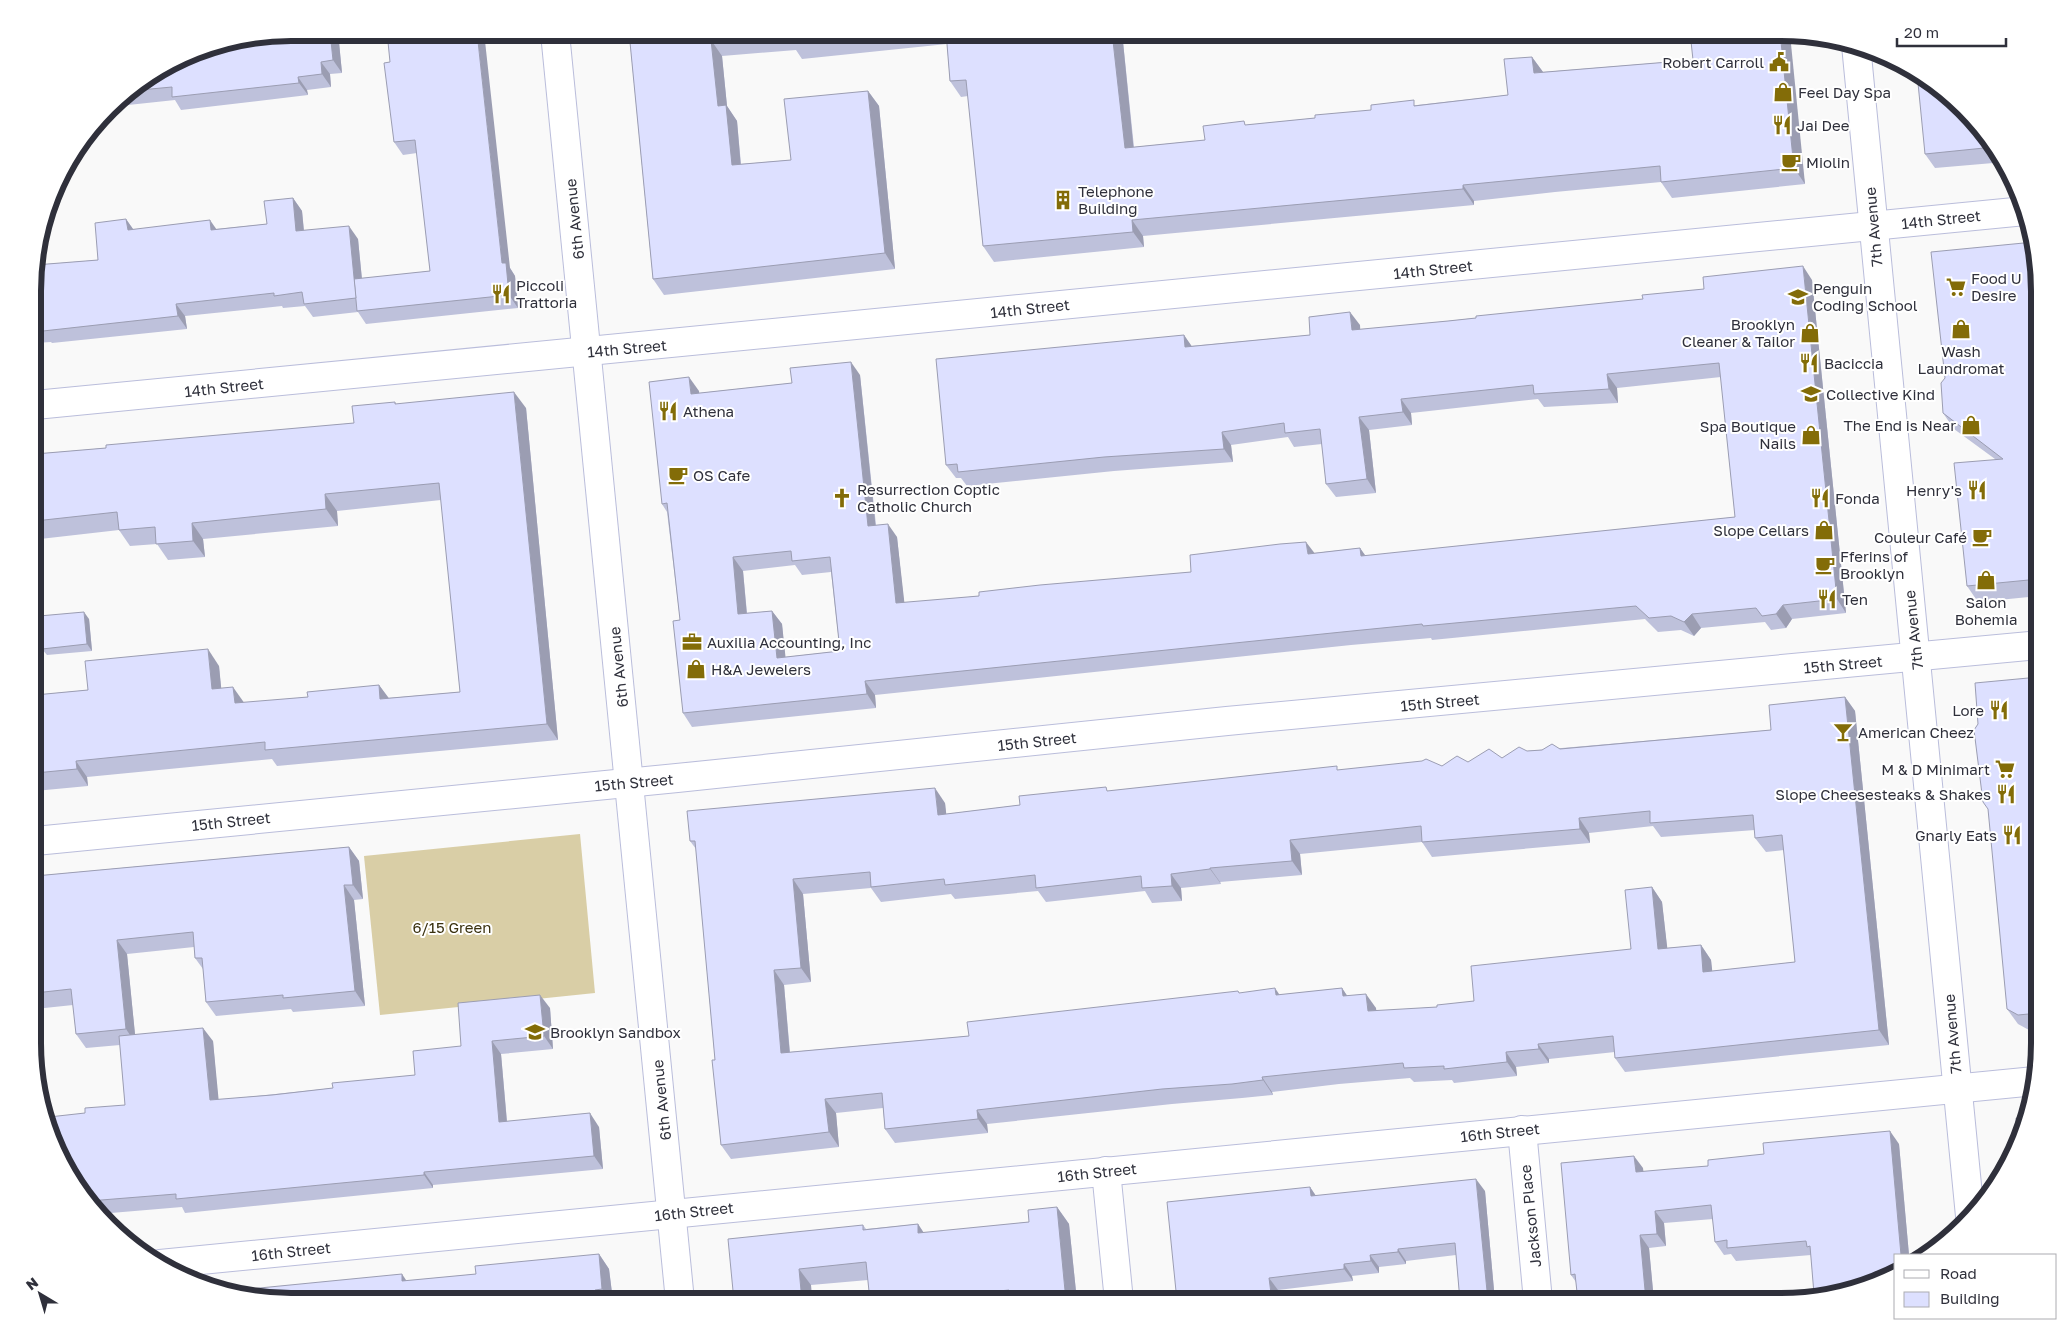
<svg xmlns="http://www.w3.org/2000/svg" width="2072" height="1334" font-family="'Golos Text',sans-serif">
	<rect width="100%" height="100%" fill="#f9f9f9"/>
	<polygon fill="#d9cea6" points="580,834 595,993 380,1015 364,856"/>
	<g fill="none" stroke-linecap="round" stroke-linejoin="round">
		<defs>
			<g id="minor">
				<polyline points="555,33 680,1301"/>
				<polyline points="1856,45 1970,1216"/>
				<polyline points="35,405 2025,211"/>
				<polyline points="35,841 677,778 1227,721 2039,645"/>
				<polyline points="1522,1130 1538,1301"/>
				<polyline points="1106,1171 1119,1301"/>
				<polyline points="160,1264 2035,1081"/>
			</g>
		</defs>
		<use href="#minor" stroke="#babddb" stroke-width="30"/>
		<use href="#minor" stroke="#fff" stroke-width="28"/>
	</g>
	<g fill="#bec1db" fill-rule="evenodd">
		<polygon points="292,32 338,32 342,73 330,74 331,87 307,90 308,95 181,110 175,100 128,105 125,101 117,101 121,97 193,52"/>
		<polygon points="629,32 1122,32 1134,147 1205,140 1247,125 1315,118 1417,105 1508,95 1532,57 1543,72 1693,60 1781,32 1805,184 1672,198 1661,182 1555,192 1474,201 1474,205 1143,236 1144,247 994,262 983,246 968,96 961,97 950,81 947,44 802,59 796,50 722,56 727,106 737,121 741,164 791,160 868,91 879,106 895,269 664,295 653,279"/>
		<polygon points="390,62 510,268 515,276 518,308 366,324 358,312 313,317 305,306 283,308 282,306 185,316 187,329 52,343 51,342 35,343 35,265 98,260 126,219 133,229 216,229 267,224 293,198 302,211 304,230 358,239 362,279 430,271 417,153 403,155 394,142"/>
		<polygon points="1975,121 2005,162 1935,168 1925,154"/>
		<polygon points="2039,275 2039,596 1978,602 1967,586 1995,459 1954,429 1943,413 1945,378"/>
		<path d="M1812,280L1846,613L1792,619L1786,628L1771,630L1765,622L1701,628L1694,636L1681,630L1658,632L1645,619L1432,640L1431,638L1351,645L875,695L876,708L692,727L683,713L680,620L667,512L662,504L699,391V393L792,383L860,375L876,525L897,537L904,603L979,596L1191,572L1314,553L1360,548L1365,556L1735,517L1721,377L1617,388L1618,403L1544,407L1538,399L1411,413L1412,425L1369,430L1376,493L1336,497L1326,484L1322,444L1294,447L1288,437L1231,445L1233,462L1114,471L967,486L961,478H956L946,465L1184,335L1191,346L1310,335L1360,325V330L1448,321ZM795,565L802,575L831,572L840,651L785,657L782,624L772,611L747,613L743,571Z"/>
		<polygon points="395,402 396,404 526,408 558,740 277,766 272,759 87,777 88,786 35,791 35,695 88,690 219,666 221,688 244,703 308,697 379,685 388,698 460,692 441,500 337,511 338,526 203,539 205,557 168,560 157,544 130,546 119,530 40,539 41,562 35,563 35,454 106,448 354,423"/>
		<polygon points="89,619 92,651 47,655 42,649"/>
		<polygon points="2039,677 2039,1029 2029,1030 2018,1024 2007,1009"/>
		<path d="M1845,697L1855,711L1889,1045L1625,1072L1615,1058V1052L1549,1059V1063L1516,1067L1517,1076L1454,1083L1452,1080L1414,1082L1410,1078L1339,1084L1272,1092L1273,1095L1242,1098L1172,1104L987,1124L988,1133L895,1143L885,1129L883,1108L836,1113L839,1147L731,1159L721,1145L715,1060L696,849L690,841L945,803L946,814L1020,805L1109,791L1339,770L1442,766L1502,758L1527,751L1771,730ZM1653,826L1661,837L1755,830V838L1766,852L1784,850L1795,962L1712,971L1711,960L1701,945L1667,948L1662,902L1652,887L1631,949L1474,1001L1437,1007L1376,1011V1008L1347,996L1342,988L1280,995L1240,993L969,1036L790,1052L784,985L811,982L803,894L871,888L881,902L951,894L955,899L1038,891L1046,902L1145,891L1152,903L1182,901L1181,888L1221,884L1220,882L1302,875L1300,854L1422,842L1432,857L1590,843L1589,833Z"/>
		<polygon points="349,847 359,861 363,899 354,900 365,1006 293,1012 291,1009 216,1016 206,1002 203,969 195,958 194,947 127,954 135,1035 213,1041 218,1100 333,1088 415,1075 461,1046 550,1008 553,1049 501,1054 507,1121 599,1127 603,1169 433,1185 433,1188 185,1213 182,1207 99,1214 67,1172 85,1113 125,1105 120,1045 86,1048 76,1034 73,1005 35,1009 35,876"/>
		<polygon points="1899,1144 1909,1255 1896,1255 1848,1293 1817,1298 1814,1294 1811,1255 1736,1261 1731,1254 1724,1255 1715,1242 1713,1219 1664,1223 1666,1246 1649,1248 1654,1301 1578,1301 1576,1282 1571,1275 1643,1168 1643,1172 1708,1166"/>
		<polygon points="1310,1187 1316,1196 1485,1191 1495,1301 1460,1301 1456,1255 1406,1261 1406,1264 1379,1267 1379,1273 1352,1276 1353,1281 1278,1290 1279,1301 1177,1301"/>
		<polygon points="1057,1207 1069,1224 1077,1301 870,1301 868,1280 811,1285 812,1301 734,1301 863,1225 866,1229 918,1224 924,1233 1029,1222"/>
		<polygon points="599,1254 609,1269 613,1301 291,1302 406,1281 476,1274"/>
	</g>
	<g fill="#9b9db2">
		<polygon points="330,32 338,32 342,73 333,60"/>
		<polygon points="477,32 484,32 510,268 515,276 518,308 509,295 502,263"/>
		<polygon points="1112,32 1122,32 1135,163 1125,148"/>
		<polygon points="1780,32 1790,34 1805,184 1794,168"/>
		<polygon points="711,40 722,56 727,106 737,121 742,180 732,165 718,106"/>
		<polygon points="1532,57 1543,72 1534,73"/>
		<polygon points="321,62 330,74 331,87 322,74"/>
		<polygon points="298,77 307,90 308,95 299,83"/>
		<polygon points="868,91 879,106 895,269 885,253"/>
		<polygon points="1463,185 1474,201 1474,205 1463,189"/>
		<polygon points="293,198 302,211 305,244 296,231"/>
		<polygon points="126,219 135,232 128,230"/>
		<polygon points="210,220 219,233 211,230"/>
		<polygon points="1132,220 1143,236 1144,247 1133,232"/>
		<polygon points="349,226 358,239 365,311 356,298"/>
		<polygon points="1803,266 1812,280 1846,613 1837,599"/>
		<polygon points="176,304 185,316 187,329 178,316"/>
		<polygon points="1350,312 1360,325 1361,344 1352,330"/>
		<polygon points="1184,335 1193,348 1185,347"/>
		<polygon points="851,362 860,375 877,540 868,526"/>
		<polygon points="1607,374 1617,388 1618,403 1609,389"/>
		<polygon points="689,377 699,391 701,407 691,394"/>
		<polygon points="514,392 526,408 558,740 547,724"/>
		<polygon points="1401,399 1411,413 1412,425 1403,412"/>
		<polygon points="1359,417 1369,430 1376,493 1367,479"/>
		<polygon points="1222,432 1231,445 1233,462 1224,449"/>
		<polygon points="325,494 337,511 338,526 326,509"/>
		<polygon points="192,523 203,539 205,557 193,541"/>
		<polygon points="888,524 897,537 906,617 896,603"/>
		<polygon points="35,532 40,539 41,562 35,553"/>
		<polygon points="1306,542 1316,555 1308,554"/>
		<polygon points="1360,548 1370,562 1361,556"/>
		<polygon points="733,557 743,571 748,628 738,614"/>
		<polygon points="1783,605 1792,619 1786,628 1776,614"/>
		<polygon points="772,611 782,624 787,671 777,658"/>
		<polygon points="84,612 89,619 92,651 87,644"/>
		<polygon points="1692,614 1701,628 1694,636 1684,622"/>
		<polygon points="208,649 219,666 223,706 212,689"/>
		<polygon points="865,681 875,695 876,708 867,694"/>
		<polygon points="379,685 391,701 380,699"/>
		<polygon points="233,687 245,704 235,703"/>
		<polygon points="1845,697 1855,711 1889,1045 1879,1030"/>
		<polygon points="76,761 87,777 88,786 77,769"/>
		<polygon points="935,788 945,803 948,829 938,815"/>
		<polygon points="1579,818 1589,833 1590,843 1580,829"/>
		<polygon points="1290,840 1300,854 1302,875 1292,861"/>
		<polygon points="349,847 359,861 363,899 353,885"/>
		<polygon points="1210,868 1220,882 1221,884 1210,869"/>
		<polygon points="1171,874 1181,888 1182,901 1172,886"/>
		<polygon points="793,879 803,894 811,982 801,968"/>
		<polygon points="344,885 354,900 365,1006 355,991"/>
		<polygon points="1652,887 1662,902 1669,963 1658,949"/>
		<polygon points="117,940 127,954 136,1044 126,1029"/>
		<polygon points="1701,945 1711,960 1714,986 1703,972"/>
		<polygon points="774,970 784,985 791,1068 781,1053"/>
		<polygon points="1275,988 1285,1003 1276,995"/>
		<polygon points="1342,988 1352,1003 1343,996"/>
		<polygon points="1366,994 1376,1008 1378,1026 1368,1011"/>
		<polygon points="540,995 550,1008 553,1049 544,1036"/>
		<polygon points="203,1028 213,1041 220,1114 210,1100"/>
		<polygon points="492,1041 501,1054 508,1135 499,1122"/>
		<polygon points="1538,1044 1549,1059 1549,1063 1539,1049"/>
		<polygon points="1506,1052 1516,1067 1517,1076 1507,1062"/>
		<polygon points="1262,1077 1272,1092 1273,1095 1263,1080"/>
		<polygon points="825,1099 836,1113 839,1147 829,1132"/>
		<polygon points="977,1110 987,1124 988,1133 978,1119"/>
		<polygon points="590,1113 599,1127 603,1169 594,1156"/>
		<polygon points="1890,1131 1899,1144 1909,1255 1901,1255"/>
		<polygon points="1634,1156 1643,1168 1645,1185 1636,1172"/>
		<polygon points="424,1172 433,1185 433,1188 424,1175"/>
		<polygon points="1476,1179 1485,1191 1495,1301 1488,1301"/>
		<polygon points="1310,1187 1318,1199 1311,1196"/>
		<polygon points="1057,1207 1069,1224 1077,1301 1066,1301"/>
		<polygon points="1655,1211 1664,1223 1666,1246 1657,1234"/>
		<polygon points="918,1224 929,1241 918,1233"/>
		<polygon points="1640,1235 1649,1248 1654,1301 1646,1301"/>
		<polygon points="1398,1249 1406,1261 1406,1264 1398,1252"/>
		<polygon points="599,1254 609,1269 613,1301 611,1301 602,1289"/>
		<polygon points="1370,1255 1379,1267 1379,1273 1371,1261"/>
		<polygon points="1344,1264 1352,1276 1353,1281 1344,1269"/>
		<polygon points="799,1269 811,1285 812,1301 802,1301"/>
		<polygon points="402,1274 412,1289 402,1281"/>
		<polygon points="1269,1278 1278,1290 1279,1301 1272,1301"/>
		<polygon points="595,1290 604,1301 597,1301"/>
	</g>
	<g fill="#dde0ff" stroke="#9b9db2" fill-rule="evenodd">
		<polygon points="292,32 330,32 333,60 321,62 322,74 298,77 299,83 172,97 172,87 129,91 193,52"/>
		<polygon points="387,32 477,32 502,263 506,263 509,295 357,311 354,279 430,271 415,140 394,142 384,63 390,62"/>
		<polygon points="629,32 895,32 791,43 790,34 711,40 718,106 726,105 732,165 791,160 784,99 868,91 885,253 653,279"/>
		<polygon points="946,32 1112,32 1125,148 1205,140 1203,126 1244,121 1245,125 1315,118 1315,115 1371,110 1371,105 1414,100 1414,106 1508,95 1504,59 1532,57 1534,73 1693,60 1690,32 1780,32 1794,168 1661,182 1660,166 1545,177 1463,185 1463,189 1132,220 1133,232 983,246 966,80 950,81"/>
		<polygon points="1917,73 1925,76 1975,121 1994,147 1925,154"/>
		<polygon points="293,198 296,231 349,226 356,298 304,304 302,292 274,296 274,293 176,304 178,316 43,331 43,329 35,330 35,265 98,260 95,223 126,219 128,230 210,220 211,230 267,224 264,201"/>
		<polygon points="2034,242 2039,275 2039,579 1967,586 1954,463 2003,459 1943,413 1941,383 1945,378 1931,252"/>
		<path d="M1803,266L1837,599L1783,605L1776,614L1762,616L1756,608L1692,614L1684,622L1671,616L1649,618L1636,606L1423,626L1422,624L1342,632L865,681L867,694L683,713L673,621L680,620L667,503L662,504L649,382L689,377L691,394L792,383L790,368L851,362L868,526L888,524L896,603L979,596V592L1040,585L1191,572L1190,555L1280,544L1306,542L1308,554L1360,548L1361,556L1735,517L1719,363L1607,374L1609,389L1534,394L1533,385L1401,399L1403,412L1359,417L1367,479L1326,484L1320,429L1285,433L1284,423L1222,432L1224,449L1104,457L958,472L957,464L946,465L936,359L1184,335L1185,347L1310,335L1309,317L1350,312L1352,330L1448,321L1476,318V316L1643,299L1642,295L1704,289L1703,277ZM791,551L792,561L830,557L840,651L777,658L772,611L738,614L733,557Z"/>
		<polygon points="514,392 547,724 265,750 265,742 76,761 77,769 35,773 35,695 88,690 85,661 208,649 212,689 233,687 235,703 308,697 307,692 379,685 380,699 460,692 439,483 325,494 326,509 192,523 193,541 156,544 155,527 119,530 117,512 35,521 35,454 106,448 106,445 354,423 352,406 395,402 395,404"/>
		<polygon points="84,612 87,644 42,649 39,616"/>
		<polygon points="2039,677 2039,1013 2018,1015 2007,1009 1988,809 1983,802 1974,730 1978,724 1975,683"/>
		<path d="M1845,697L1879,1030L1615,1058L1613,1036L1538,1044L1539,1049L1506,1052L1507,1062L1444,1069V1066L1404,1068L1403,1063L1329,1070L1262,1077L1263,1080L1232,1084L1162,1089L977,1110L978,1119L885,1129L882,1093L825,1099L829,1132L721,1145L712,1060H715L695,841H690L687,811L935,788L938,815L1020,805L1019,796L1106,787L1107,791L1337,766V770L1422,761L1426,759L1442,766L1457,756L1468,762L1489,749L1502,758L1519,747L1527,751L1542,750L1552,744L1560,749L1771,730L1769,705ZM1650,811V823L1753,815L1755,838L1782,835L1795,962L1703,972L1701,945L1658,949L1652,887L1625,890L1631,949L1471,966L1474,1001L1437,1005V1007L1368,1011L1366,994L1343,996L1342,988L1276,995L1275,988L1239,993L1238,991L967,1022L969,1036L781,1053L774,970L801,968L793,879L870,872L871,887L944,879L945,885L1035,875L1036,888L1141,876L1142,888L1172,886L1171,874L1210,869V868L1292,861L1290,840L1421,826L1422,842L1580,829L1579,818Z"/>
		<polygon points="349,847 353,885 344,885 355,991 283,998 283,995 206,1002 202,958 195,958 193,932 117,940 126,1029 76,1034 71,989 35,993 35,876"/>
		<polygon points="540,995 544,1036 492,1041 499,1122 590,1113 594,1156 424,1172 424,1175 176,1199 176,1194 89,1201 67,1172 49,1117 85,1113 85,1108 125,1105 119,1036 203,1028 210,1100 272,1095 333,1088 332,1083 415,1075 413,1051 461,1046 458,1003"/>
		<polygon points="2028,1117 2026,1125 2018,1141 2016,1118"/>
		<polygon points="1890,1131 1901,1255 1896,1255 1896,1273 1848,1293 1826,1296 1826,1293 1814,1294 1810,1246 1807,1247 1806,1241 1727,1248 1727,1240 1715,1242 1711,1205 1655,1211 1657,1234 1640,1235 1646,1301 1578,1301 1575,1274 1571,1275 1561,1163 1634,1156 1636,1172 1670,1169 1708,1166 1708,1160 1764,1154 1763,1143"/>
		<polygon points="1476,1179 1488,1301 1460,1301 1455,1243 1398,1249 1398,1252 1370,1255 1371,1261 1344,1264 1344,1269 1269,1278 1272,1301 1177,1301 1167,1202 1310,1187 1311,1196"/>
		<polygon points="1057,1207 1066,1301 1010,1301 1009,1290 925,1298 925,1301 870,1301 866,1262 799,1269 802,1301 734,1301 728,1239 863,1225 863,1230 918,1224 918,1233 1029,1222 1028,1210"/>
		<polygon points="599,1254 602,1289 595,1290 597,1301 291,1302 229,1291 402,1274 402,1281 476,1274 475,1266"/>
	</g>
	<defs>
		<symbol id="civic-bare" viewBox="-9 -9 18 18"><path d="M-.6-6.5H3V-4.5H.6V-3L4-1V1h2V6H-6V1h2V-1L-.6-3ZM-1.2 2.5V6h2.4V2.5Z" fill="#836c08" stroke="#fff" stroke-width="2.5" paint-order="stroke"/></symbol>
		<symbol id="shop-bare" viewBox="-9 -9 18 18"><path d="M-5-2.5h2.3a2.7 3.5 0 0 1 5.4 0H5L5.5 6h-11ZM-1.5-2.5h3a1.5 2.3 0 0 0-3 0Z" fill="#836c08" stroke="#fff" stroke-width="2.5" paint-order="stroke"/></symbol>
		<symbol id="restaurant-bare" viewBox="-9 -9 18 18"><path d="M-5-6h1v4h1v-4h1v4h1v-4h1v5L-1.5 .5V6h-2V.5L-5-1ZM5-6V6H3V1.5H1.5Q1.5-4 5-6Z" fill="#836c08" stroke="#fff" stroke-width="2.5" paint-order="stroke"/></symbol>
		<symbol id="cafe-bare" viewBox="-9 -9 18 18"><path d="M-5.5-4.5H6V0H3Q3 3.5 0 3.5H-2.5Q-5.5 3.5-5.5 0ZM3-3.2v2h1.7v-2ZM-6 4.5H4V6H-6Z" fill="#836c08" stroke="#fff" stroke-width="2.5" paint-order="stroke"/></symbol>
		<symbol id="building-bare" viewBox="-9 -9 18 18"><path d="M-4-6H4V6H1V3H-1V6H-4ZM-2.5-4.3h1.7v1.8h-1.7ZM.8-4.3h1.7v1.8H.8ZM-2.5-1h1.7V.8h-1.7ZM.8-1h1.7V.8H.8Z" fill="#836c08" stroke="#fff" stroke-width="2.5" paint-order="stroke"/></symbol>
		<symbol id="supermarket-bare" viewBox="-9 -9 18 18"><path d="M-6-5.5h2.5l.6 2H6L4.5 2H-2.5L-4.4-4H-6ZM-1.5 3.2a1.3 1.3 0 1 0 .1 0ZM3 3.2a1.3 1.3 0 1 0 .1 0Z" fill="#836c08" stroke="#fff" stroke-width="2.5" paint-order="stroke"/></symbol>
		<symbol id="school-bare" viewBox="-9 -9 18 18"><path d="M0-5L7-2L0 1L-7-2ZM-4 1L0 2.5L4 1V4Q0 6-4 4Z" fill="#836c08" stroke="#fff" stroke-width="2.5" paint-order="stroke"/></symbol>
		<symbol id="church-bare" viewBox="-9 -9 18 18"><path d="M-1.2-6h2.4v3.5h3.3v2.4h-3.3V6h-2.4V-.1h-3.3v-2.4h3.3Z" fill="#836c08" stroke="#fff" stroke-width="2.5" paint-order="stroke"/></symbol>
		<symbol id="office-bare" viewBox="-9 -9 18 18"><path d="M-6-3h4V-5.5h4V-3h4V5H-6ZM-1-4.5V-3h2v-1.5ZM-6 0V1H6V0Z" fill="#836c08" stroke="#fff" stroke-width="2.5" paint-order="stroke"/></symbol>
		<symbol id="bar-bare" viewBox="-9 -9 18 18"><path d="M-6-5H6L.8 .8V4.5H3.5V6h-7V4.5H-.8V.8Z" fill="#836c08" stroke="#fff" stroke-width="2.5" paint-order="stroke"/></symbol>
	</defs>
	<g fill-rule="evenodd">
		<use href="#civic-bare" x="1765" y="48" width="28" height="28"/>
		<use href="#shop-bare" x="1769" y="78" width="28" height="28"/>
		<use href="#restaurant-bare" x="1768" y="111" width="28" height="28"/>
		<use href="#cafe-bare" x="1777" y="148" width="28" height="28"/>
		<use href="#building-bare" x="1049" y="186" width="28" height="28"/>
		<use href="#supermarket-bare" x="1942" y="273" width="28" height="28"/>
		<use href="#restaurant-bare" x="487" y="280" width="28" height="28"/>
		<use href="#school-bare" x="1784" y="283" width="28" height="28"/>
		<use href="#shop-bare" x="1947" y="315" width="28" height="28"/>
		<use href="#shop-bare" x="1796" y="319" width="28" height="28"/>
		<use href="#restaurant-bare" x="1795" y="349" width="28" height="28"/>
		<use href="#school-bare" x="1797" y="380" width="28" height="28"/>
		<use href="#restaurant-bare" x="654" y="397" width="28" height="28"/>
		<use href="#shop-bare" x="1957" y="411" width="28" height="28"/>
		<use href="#shop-bare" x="1797" y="421" width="28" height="28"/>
		<use href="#cafe-bare" x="664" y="461" width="28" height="28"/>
		<use href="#restaurant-bare" x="1963" y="476" width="28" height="28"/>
		<use href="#church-bare" x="828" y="484" width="28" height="28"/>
		<use href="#restaurant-bare" x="1806" y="484" width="28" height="28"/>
		<use href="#shop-bare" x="1810" y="516" width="28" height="28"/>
		<use href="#cafe-bare" x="1968" y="523" width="28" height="28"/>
		<use href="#cafe-bare" x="1811" y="551" width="28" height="28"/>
		<use href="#shop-bare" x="1972" y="566" width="28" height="28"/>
		<use href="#restaurant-bare" x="1813" y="585" width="28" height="28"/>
		<use href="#office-bare" x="678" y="628" width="28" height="28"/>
		<use href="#shop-bare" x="682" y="655" width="28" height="28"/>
		<use href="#restaurant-bare" x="1985" y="696" width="28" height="28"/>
		<use href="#bar-bare" x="1829" y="718" width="28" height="28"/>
		<use href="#supermarket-bare" x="1991" y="755" width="28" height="28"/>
		<use href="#restaurant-bare" x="1992" y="780" width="28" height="28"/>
		<use href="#restaurant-bare" x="1998" y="821" width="28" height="28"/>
		<use href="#school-bare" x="521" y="1018" width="28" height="28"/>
	</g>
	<g text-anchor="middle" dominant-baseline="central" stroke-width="4" stroke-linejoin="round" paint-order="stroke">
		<g font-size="15" fill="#2f303b" stroke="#fff" text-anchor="start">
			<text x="1764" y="62" text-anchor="end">Robert Carroll</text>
			<text x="1798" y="92">Feel Day Spa</text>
			<text x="1797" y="125">Jai Dee</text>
			<text x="1806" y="162">Miolin</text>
			<text x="1078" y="191">Telephone<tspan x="1078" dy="17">Building</tspan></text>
			<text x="1971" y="278">Food U<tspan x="1971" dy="17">Desire</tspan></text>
			<text x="516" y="285">Piccoli<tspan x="516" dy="17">Trattoria</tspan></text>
			<text x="1813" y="288">Penguin<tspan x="1813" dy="17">Coding School</tspan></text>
			<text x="1795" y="324" text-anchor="end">Brooklyn<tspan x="1795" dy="17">Cleaner &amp; Tailor</tspan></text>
			<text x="1961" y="351" text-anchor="middle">Wash<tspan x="1961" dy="17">Laundromat</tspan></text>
			<text x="1824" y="363">Baciccia</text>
			<text x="1826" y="394">Collective Kind</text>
			<text x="683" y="411">Athena</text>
			<text x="1956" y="425" text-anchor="end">The End is Near</text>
			<text x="1796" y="426" text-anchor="end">Spa Boutique<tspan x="1796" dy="17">Nails</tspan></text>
			<text x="693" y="475">OS Cafe</text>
			<text x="857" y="489">Resurrection Coptic<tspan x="857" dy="17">Catholic Church</tspan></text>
			<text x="1962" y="490" text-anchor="end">Henry's</text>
			<text x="1835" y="498">Fonda</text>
			<text x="1809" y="530" text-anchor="end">Slope Cellars</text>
			<text x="1967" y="537" text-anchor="end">Couleur Café</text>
			<text x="1840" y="556">Fferins of<tspan x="1840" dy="17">Brooklyn</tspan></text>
			<text x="1842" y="599">Ten</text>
			<text x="1986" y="602" text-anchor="middle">Salon<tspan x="1986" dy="17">Bohemia</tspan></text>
			<text x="707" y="642">Auxilia Accounting, Inc</text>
			<text x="711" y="669">H&amp;A Jewelers</text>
			<text x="1984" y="710" text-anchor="end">Lore</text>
			<text x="1858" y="732">American Cheez</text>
			<text x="1990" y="769" text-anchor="end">M &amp; D Minimart</text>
			<text x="1991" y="794" text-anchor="end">Slope Cheesesteaks &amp; Shakes</text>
			<text x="1997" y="835" text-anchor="end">Gnarly Eats</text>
			<text x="550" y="1032">Brooklyn Sandbox</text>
		</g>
		<g font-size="15" fill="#2f303b" stroke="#fff">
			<text transform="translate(574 219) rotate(-96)">6th Avenue</text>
			<text transform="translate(1941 219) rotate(-6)">14th Street</text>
			<text transform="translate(1873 227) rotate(-95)">7th Avenue</text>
			<text transform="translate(1433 269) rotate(-6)">14th Street</text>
			<text transform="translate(1030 308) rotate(-6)">14th Street</text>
			<text transform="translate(627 348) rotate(-5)">14th Street</text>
			<text transform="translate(224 387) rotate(-6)">14th Street</text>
			<text transform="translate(1913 630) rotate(-96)">7th Avenue</text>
			<text transform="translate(1843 664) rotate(-5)">15th Street</text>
			<text transform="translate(618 667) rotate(-96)">6th Avenue</text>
			<text transform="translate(1440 702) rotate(-5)">15th Street</text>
			<text transform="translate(1037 741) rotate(-6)">15th Street</text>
			<text transform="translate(634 782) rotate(-5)">15th Street</text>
			<text transform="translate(231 821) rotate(-6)">15th Street</text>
			<text transform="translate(1952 1034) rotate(-95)">7th Avenue</text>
			<text transform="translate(661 1100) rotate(-96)">6th Avenue</text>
			<text transform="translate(1500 1132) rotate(-6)">16th Street</text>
			<text transform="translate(1097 1172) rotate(-6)">16th Street</text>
			<text transform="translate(694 1211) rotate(-6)">16th Street</text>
			<text transform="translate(1530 1216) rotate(-96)">Jackson Place</text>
			<text transform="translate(291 1251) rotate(-6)">16th Street</text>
		</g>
		<g font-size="15" fill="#39300e" stroke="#fff">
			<text x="452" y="927">6/15 Green</text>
		</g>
	</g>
	<path d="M0 0H2072V1334H0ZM291 41H1781A250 250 0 0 1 2031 291V1043A250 250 0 0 1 1781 1293H291A250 250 0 0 1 41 1043V291A250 250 0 0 1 291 41Z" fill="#fff" fill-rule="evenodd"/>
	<path fill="none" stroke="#2f303b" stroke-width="6" d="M291 41H1781A250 250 0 0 1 2031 291V1043A250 250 0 0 1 1781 1293H291A250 250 0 0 1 41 1043V291A250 250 0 0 1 291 41Z"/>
	<rect x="1894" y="1254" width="162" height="65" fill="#ffffff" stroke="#acacb1"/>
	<rect x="1904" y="1270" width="25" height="8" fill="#ffffff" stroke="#acacb1"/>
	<text x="1940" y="1279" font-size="15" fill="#2f303b">Road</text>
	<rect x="1904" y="1292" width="25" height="15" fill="#dde0ff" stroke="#acacb1"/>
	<text x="1940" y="1304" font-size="15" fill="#2f303b">Building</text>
	<g transform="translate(40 1294) rotate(322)" stroke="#ffffff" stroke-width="4" paint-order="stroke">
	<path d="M0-4L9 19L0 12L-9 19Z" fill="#2f303b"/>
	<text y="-8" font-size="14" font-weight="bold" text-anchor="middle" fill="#2f303b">N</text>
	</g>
	<path d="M1897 38v8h109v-8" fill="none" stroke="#2f303b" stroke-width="2.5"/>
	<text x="1904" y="38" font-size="15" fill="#2f303b" stroke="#ffffff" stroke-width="4" paint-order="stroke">20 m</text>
</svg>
